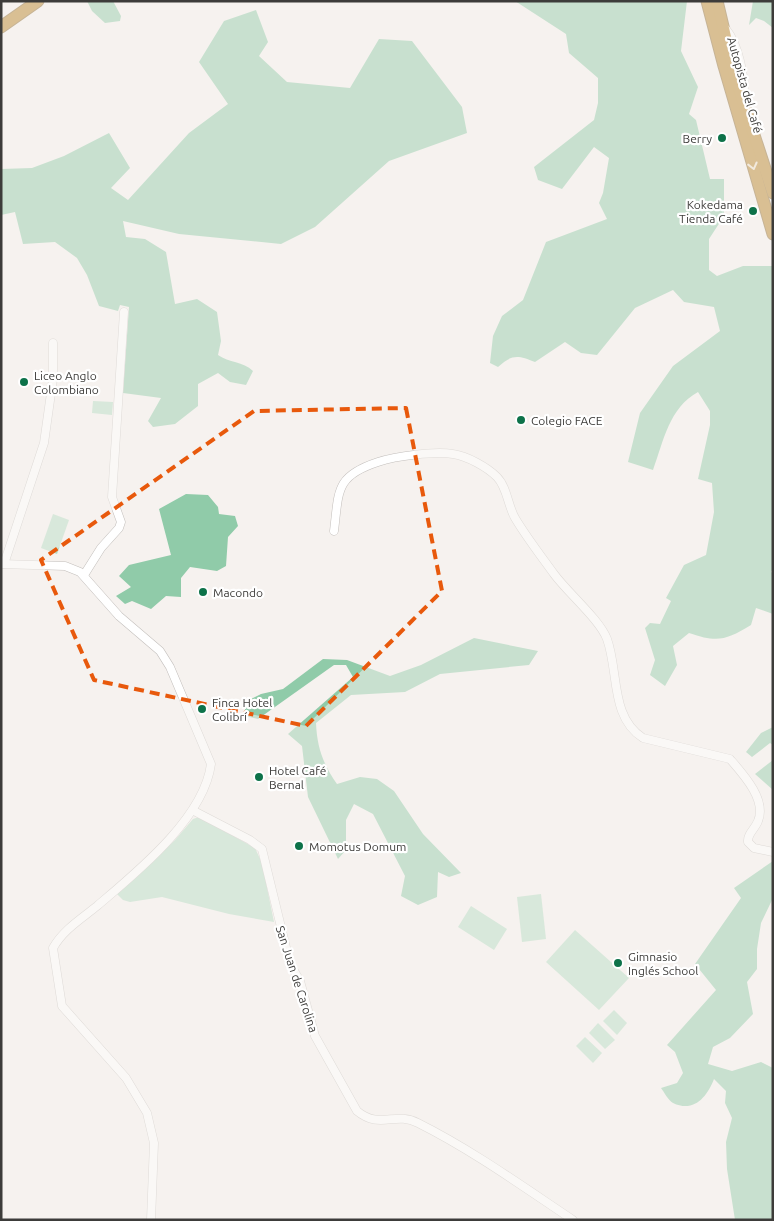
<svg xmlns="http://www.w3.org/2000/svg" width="774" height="1221" font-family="Ubuntu,sans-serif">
	<rect width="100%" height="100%" fill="#f6f2ef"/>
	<g fill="#b4dbc3">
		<polygon points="93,401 113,402 112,415 92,413"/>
		<polygon points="53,514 69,520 57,554 41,548"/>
		<polygon points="199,817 255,848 262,863 274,922 229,914 162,897 130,902 123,900 117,894 175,840 193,819"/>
		<polygon points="541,894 546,939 522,942 517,897"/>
		<polygon points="471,906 507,929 494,950 458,927"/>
		<polygon points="575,930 629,978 599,1010 546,962"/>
		<polygon points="614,1010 627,1023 617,1035 603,1021"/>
		<polygon points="598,1023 615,1040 605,1049 589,1033"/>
		<polygon points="585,1037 602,1053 593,1063 576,1046"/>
	</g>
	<g fill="#90cba9">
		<polygon points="87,1 113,1 121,16 120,21 105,23 92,11"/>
		<path d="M515,1H687L681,51L698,87L689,114L696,120L710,179H724V216L709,239V270L717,276L743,266H773V569L771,572L773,573V614L756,608L751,625C726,640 718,643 689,633L673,646L677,665L665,686L650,675L655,660L645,628L650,623L660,624L671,601L666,598L684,565L706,555L714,512L712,483L698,479L710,425V411L698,392C669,408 664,440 653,470L628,462L640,413L673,366L720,331L714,307L684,302L673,290L635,308L597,355L581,353L565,342L535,362C518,355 512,354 498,367L490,363L493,336L502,316L523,300L546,242L607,219L599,203L603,193L609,158L594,147L562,189L538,180L534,167L594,120L598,103V78L569,53L566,34Z"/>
		<polygon points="753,1 773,1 773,28 764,21 756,18 749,25"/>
		<path d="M256,10L268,42L259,56L287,82L350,88L379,39L412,41L462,107L467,133L389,161L315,227L281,244L179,234L123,221L126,237L145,239L166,252L175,304L197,299L217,312L221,341L218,355C229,363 243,361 253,371L246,385L230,382L218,373L198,384V406L175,424L153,427L148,421L161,398L123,393L129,307L120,305L118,311L99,306L87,275L77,258L55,242L23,244L15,212L1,215V169L32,168L64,156L109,133L130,168L111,188L128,200L189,133L228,104L199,62L224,21Z"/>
		<polygon points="186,494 208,495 218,507 219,514 235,516 238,526 228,537 226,566 217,571 190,567 181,578 181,597 166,596 151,609 132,601 125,604 116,596 131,587 119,576 129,565 171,555 159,509"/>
		<path d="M474,638L538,651L529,665L440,674L405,692L351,695L316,723C317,747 323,764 337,784L360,777L377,779L394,791L423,834L461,873L449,877L438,872L437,897L418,905L401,896L405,876L373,814L354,804L346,820V850L338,859L308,797L302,746L288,734L353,677L346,665H334L258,719L245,716V702L261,694L283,689L323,659L347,660L390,676L421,665Z"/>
		<polygon points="773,727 773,745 770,743 752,757 746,752 761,733"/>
		<polygon points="773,760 773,790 755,774"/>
		<path d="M773,861V898L761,923L757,949V969L747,982L753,1014L730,1038L713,1047L708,1064L732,1071L761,1062L773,1068V1220H735L727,1169L726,1142L732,1118L725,1103L726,1091L714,1079C707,1097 694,1113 673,1103C668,1100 664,1092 661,1088L677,1083L683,1073L675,1052L667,1045L716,990L695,964L741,898L734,888Z"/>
	</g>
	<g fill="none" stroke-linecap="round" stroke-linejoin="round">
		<defs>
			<g id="minor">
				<path d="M726,29C739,45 744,76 745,96"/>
				<path d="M334,531C339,491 335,476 378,462C396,456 435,451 453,454C467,456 487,467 497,477C507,487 508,506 515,518C527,538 541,556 554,574C568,593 600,620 607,639C619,672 610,717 643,738L730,759C743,774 767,800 758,821C755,829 747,834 748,842L754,848L773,852"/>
				<path d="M1,564L65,566L80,572L119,616L160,651L170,667L211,764C204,818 137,872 97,906C81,919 63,930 53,948L62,1006L126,1078L147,1113L154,1143L151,1220"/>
				<polyline points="4,564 44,443 53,379 53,343"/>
				<polyline points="84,575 101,548 119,528 121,522 112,497 124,312"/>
				<path d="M194,811L250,840L262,849L290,964L300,981L315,1036L357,1111C380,1130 395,1111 418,1123C472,1150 522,1186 573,1220"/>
			</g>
			<g id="highway">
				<polyline points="707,1 724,66 773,234"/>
				<polyline points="717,1 735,77 773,193"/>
				<polyline points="1,27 38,1"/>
			</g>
		</defs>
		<use href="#minor" stroke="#c3bfbc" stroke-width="9"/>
		<use href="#highway" stroke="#8c682c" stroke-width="13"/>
		<use href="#minor" stroke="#fff" stroke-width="8"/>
		<use href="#highway" stroke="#b68024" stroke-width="11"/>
	</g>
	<defs><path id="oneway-chevron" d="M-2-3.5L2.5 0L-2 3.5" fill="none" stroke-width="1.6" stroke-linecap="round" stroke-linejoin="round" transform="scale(1.25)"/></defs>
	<use stroke="#eddfc8" href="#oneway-chevron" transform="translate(753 166) rotate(76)"/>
	<path d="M0 0H774V1221H0ZM406,408L442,591L306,726L94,680L41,560L254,411Z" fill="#f6f2ef" fill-opacity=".55" fill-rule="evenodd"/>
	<path fill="none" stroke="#e8590c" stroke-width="4" stroke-dasharray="10 6" stroke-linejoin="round" d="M406,408L442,591L306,726L94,680L41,560L254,411Z"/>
	<g fill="#0d7249" stroke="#fff" stroke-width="2">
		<circle cx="722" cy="138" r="5"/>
		<circle cx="753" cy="211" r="5"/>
		<circle cx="24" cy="382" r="5"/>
		<circle cx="521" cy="420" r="5"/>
		<circle cx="203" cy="592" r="5"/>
		<circle cx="202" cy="709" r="5"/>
		<circle cx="259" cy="777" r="5"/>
		<circle cx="299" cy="846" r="5"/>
		<circle cx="618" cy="963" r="5"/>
	</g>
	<g text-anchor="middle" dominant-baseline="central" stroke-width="4.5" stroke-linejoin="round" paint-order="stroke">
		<g font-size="12" fill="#3d3c3a" stroke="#fff">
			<text transform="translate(745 85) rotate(74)">Autopista del Café</text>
			<text transform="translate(297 979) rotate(72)">San Juan de Carolina</text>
		</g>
		<g font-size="12" fill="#3d3c3a" stroke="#fff" text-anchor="start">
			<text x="712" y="138" text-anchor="end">Berry</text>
			<text x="743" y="204" text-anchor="end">Kokedama<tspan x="743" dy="14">Tienda Café</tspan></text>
			<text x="34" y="375">Liceo Anglo<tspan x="34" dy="14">Colombiano</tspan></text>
			<text x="531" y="420">Colegio FACE</text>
			<text x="213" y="592">Macondo</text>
			<text x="212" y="702">Finca Hotel<tspan x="212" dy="14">Colibrí</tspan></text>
			<text x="269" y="770">Hotel Café<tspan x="269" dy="14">Bernal</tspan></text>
			<text x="309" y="846">Momotus Domum</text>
			<text x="628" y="956">Gimnasio<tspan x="628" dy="14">Inglés School</tspan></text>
		</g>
	</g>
	<rect width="774" height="1221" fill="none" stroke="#3d3c3a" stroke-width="5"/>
</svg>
